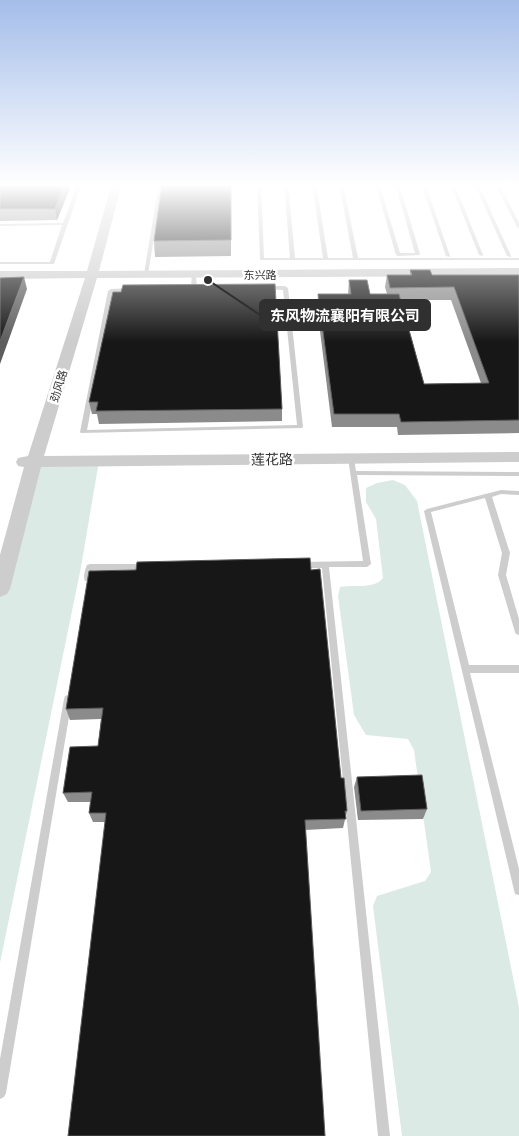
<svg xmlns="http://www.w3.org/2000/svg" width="519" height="1136" font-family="Commissioner,'Noto Sans SC',sans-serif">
	<rect width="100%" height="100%" fill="#fff"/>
	<g fill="#dceae5">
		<polygon points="99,461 81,567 0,963 0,589 34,462"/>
		<path d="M393,480L405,485L417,501L519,1007V1136H402L373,906L377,896L425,881L431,872L414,750L408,739L366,735L354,715L338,596L340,587C355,584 373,590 383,578L376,519L366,502V488L377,483Z"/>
	</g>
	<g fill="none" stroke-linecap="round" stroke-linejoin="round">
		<g fill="#cdcdcd" fill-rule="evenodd">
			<polygon points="78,183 82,183 54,264 0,264 0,262 50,262 62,225 0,226 0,224 63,223"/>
			<polygon points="159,183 163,183 148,274 146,275 144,274"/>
			<polygon points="257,183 261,183 264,258 290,258 284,183 288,183 295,258 323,258 312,183 316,183 328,258 353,258 339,183 343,183 358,258 519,258 519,260 260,260"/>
			<polygon points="375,183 379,183 400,253 415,253 395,183 399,183 420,254 420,255 398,256 396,255"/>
			<polygon points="421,183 425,183 450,256 450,257 446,256"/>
			<polygon points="450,183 454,183 483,255 483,256 479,255"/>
			<polygon points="474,183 478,183 511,256 511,257 507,256"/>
			<polygon points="495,183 499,183 519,223 519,228 517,227"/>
			<polygon points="192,273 196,274 197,289 194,291 186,290 186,288 191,287"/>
			<polygon points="265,286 285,286 288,288 303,427 302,428 81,433 80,432 108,291 111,289 132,288 135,290 134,291 113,292 87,430 297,425 283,290 263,289 263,287"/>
			<polygon points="349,456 351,456 354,458 356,471 519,472 519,476 357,475 371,564 367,567 329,567 390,1136 378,1136 322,568 300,568 297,567 296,565 297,563 300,562 363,561 348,458"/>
			<polygon points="501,490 519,491 519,495 501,494 492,497 510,553 506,575 519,619 519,635 516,634 515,632 498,575 502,553 485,498 431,512 469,665 519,665 519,673 470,673 519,869 519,895 515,894 514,890 424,511 427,509"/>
			<path d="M90,564H147L150,565L151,567L150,569L147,570H93L91,581H85C83,577 85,569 87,565Z"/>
			<polygon points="68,695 71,696 72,699 6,1093 4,1097 0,1099 0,1059 64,699 65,696"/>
		</g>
		<polygon fill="#cdcdcd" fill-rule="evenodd" points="112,183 122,183 99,271 519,268 519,276 97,278 44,456 519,452 519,462 41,467 10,589 7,594 0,597 0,555 24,467 18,466 16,462 18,458 28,456 85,278 0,279 0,271 87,271"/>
	</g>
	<g fill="#8b8b8b" fill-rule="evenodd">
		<polygon points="0,183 72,183 57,220 0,221"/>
		<polygon points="162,183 231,183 231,256 155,257 154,241"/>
		<path d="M410,270L432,275H519V433L398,435L397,427H332L317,307L318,294H348L349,280L370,294H387L385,287L387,275H410ZM401,300H451L481,383L424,384Z"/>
		<polygon points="275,284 282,409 282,421 99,424 97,414 92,414 89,402"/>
		<polygon points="311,570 341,778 347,811 343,828 305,830 105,822 93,822 89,813 90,802 68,802 63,793 98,746 101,719 70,720 66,709"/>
		<polygon points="357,777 427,809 423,819 358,820 354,787"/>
	</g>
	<g fill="#5d5d5d">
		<polygon points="65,183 72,183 57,220 55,209"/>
		<polygon points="24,277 27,289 0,364 0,341"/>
	</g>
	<g fill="#171717" stroke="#5d5d5d">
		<polygon points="0,183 65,183 55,209 0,209"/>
		<polygon points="162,183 231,183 231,240 154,241"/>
		<polygon points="410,270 430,270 432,275 519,275 519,420 401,422 399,414 334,414 318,294 351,294 349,280 367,280 370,294 399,294 424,384 489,383 454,287 390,288 387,275 412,275"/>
		<polygon points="24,277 0,341 0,278"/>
		<polygon points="275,284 282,409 96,411 98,402 89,402 113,292 121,292 123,285"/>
		<polygon points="310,558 311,570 320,569 341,778 344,778 347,811 345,811 346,819 305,820 325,1136 68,1136 106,813 89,813 92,792 63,793 70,747 98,746 103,708 66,709 89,571 136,570 137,562"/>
		<polygon points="422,775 427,809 361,811 357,777"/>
	</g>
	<linearGradient id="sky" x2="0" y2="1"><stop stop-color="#a4bdea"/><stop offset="0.54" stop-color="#fff"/><stop offset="1" stop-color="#fff" stop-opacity="0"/></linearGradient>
	<rect width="519" height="342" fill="url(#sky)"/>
	<g text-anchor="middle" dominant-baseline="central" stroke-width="5" stroke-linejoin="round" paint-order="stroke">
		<g font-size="11" fill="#303030" stroke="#fff">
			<text x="260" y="274">东兴路</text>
			<text transform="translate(58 386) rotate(-73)">劲风路</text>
		</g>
		<g font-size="14" fill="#303030" stroke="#fff">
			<text transform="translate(272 459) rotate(-1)">莲花路</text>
		</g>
	</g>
	<path fill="none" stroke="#303030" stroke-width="2" d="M208 280L260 315"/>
	<circle fill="#303030" stroke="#fff" stroke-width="2" cx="208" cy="280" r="5"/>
	<rect fill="#303030" stroke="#303030" stroke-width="2" x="260" y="300" width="170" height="30" rx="5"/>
	<g font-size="15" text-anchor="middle" font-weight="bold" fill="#fff">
		<text x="345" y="321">东风物流襄阳有限公司</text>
	</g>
</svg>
